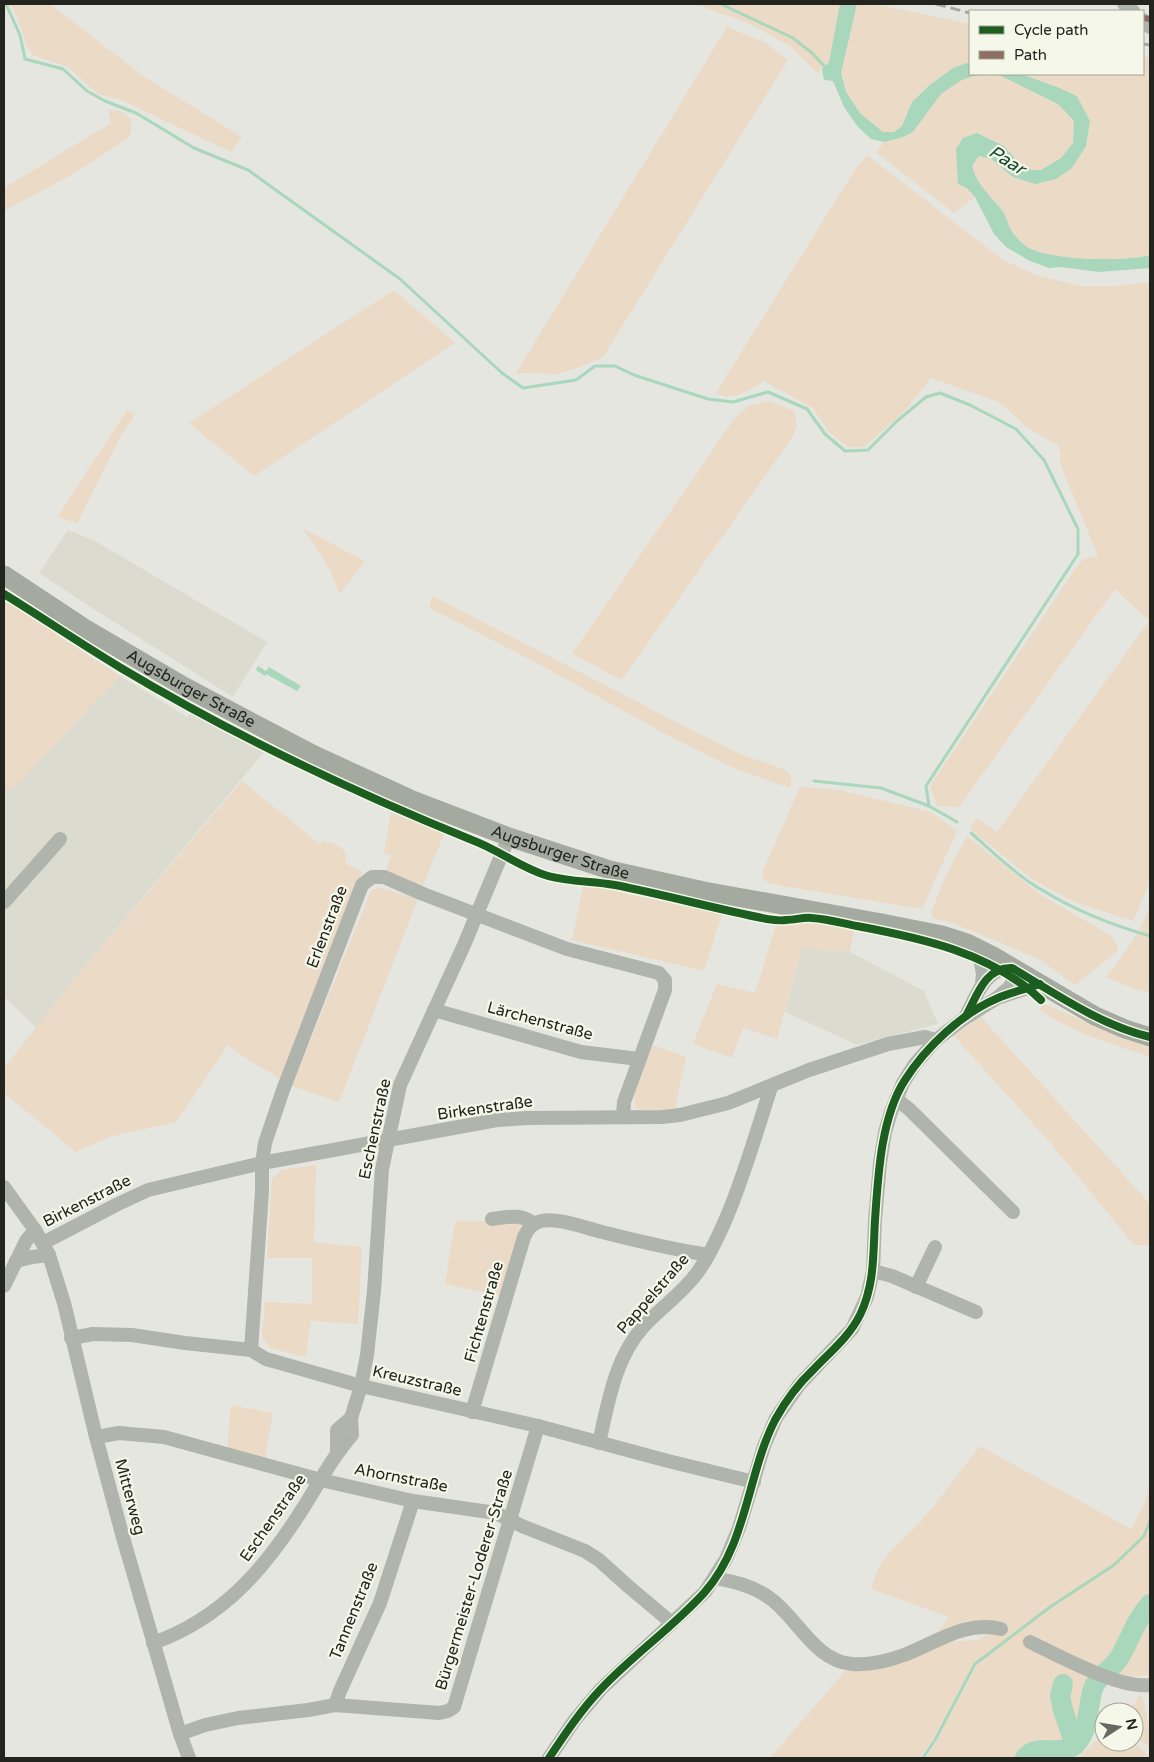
<svg xmlns="http://www.w3.org/2000/svg" width="1154" height="1762" font-family="'Varela Round',sans-serif">
	<rect width="100%" height="100%" fill="#e6e6e0"/>
	<g fill="#dbdccf">
		<polygon points="68,530 93,540 267,642 233,697 92,608 39,573"/>
		<polygon points="120,676 187,717 191,711 265,751 73,981 37,1028 4,997 4,785 11,791"/>
		<polygon points="802,948 850,952 924,991 938,1024 857,1045 785,1012"/>
	</g>
	<g fill="#eadac6">
		<polygon points="10,4 50,4 143,76 242,137 231,152 121,100 98,94 68,67 33,55 27,46 17,17"/>
		<polygon points="695,4 840,4 829,62 817,73 790,46 748,23"/>
		<polygon points="857,4 885,6 970,24 970,62 953,68 931,84 912,102 902,126 894,132 883,132 860,113 846,92 841,73"/>
		<polygon points="727,27 764,42 788,60 603,357 580,367 558,374 516,373"/>
		<path d="M1143,56L1150,58V255C1125,262 1047,261 1026,246C1021,243 1014,235 1011,230C1007,223 1006,215 1001,209C989,194 977,185 972,166L979,156L991,159L1013,177L1072,168L1086,146L1090,121L1077,96L1057,87L1021,74H1143Z"/>
		<polygon points="990,74 1001,76 1058,104 1074,121 1073,143 1061,158 1041,170 1032,170 1022,166 1004,146 977,133 967,188 975,197 954,213 876,152 884,142 903,137 913,132 941,94 960,81 973,76"/>
		<polygon points="108,110 121,111 132,120 130,137 75,173 4,211 4,188 111,123"/>
		<path d="M867,155L1003,260L1036,275L1081,286H1116L1150,282V882L1133,921L1075,902L1033,880L970,829L976,818L997,832L1149,621L1115,589L959,807L937,806L930,786L1078,565L1084,559L1098,556L1061,466L1059,446L1028,428L999,402L931,378L905,411L864,447H848L829,432L813,408L764,381C751,389 733,403 716,393L856,168Z"/>
		<polygon points="394,290 455,343 254,476 189,423"/>
		<polygon points="770,401 794,411 797,426 793,436 622,680 572,654 734,419 749,405"/>
		<polygon points="127,410 135,415 123,432 77,524 58,516"/>
		<path d="M302,528L365,561L340,594C330,566 320,552 302,528Z"/>
		<polygon points="432,596 613,689 683,726 745,756 784,769 791,776 790,788 736,769 671,737 548,669 430,608"/>
		<polygon points="4,600 120,676 11,791 4,785"/>
		<path d="M242,781L320,844L323,841C335,842 350,849 345,863L362,872L281,1079L250,1061L228,1045L176,1122L109,1137L76,1152L4,1093V1068L73,981Z"/>
		<polygon points="800,787 839,790 931,812 957,831 922,909 770,884 763,879 762,873"/>
		<polygon points="391,813 445,832 422,887 385,873 391,856 384,853"/>
		<polygon points="967,836 1041,895 1112,936 1119,950 1075,985 1039,959 955,924 933,918 931,913 945,877"/>
		<polygon points="583,887 608,889 640,897 673,902 722,914 704,971 572,940"/>
		<polygon points="380,888 418,899 339,1102 292,1086 369,896 373,889"/>
		<path d="M1150,905V992L1135,989L1106,977C1126,952 1138,936 1150,905Z"/>
		<polygon points="815,922 854,929 850,952 802,948 777,1039 743,1028 732,1058 693,1044 717,984 755,993 776,925"/>
		<polygon points="1043,1003 1123,1039 1150,1046 1150,1057 1084,1034 1055,1020 1040,1010"/>
		<polygon points="980,1016 1150,1204 1150,1245 1134,1245 1053,1146 954,1036"/>
		<path d="M653,1045L686,1057L675,1108C665,1109 650,1112 640,1109C624,1102 648,1057 653,1045Z"/>
		<polygon points="316,1165 314,1242 362,1247 358,1324 311,1321 306,1357 270,1348 262,1337 265,1302 312,1304 312,1258 267,1258 272,1179 281,1170"/>
		<polygon points="455,1221 519,1221 521,1226 520,1234 501,1296 445,1284"/>
		<polygon points="231,1405 273,1413 265,1458 227,1449"/>
		<path d="M980,1446L1131,1529L1144,1504L1150,1482V1676L1091,1677C1084,1693 1085,1712 1080,1730L1072,1731L1065,1697L1069,1681L1066,1675L1060,1678L1056,1695L1055,1708L1063,1721L1066,1738L1065,1745C1057,1748 1049,1743 1040,1743C1030,1743 1022,1751 1016,1758H926L936,1742L976,1667V1661L933,1739L920,1758H770L845,1671L867,1668L943,1642L978,1640L989,1632L936,1635L949,1617L871,1589C880,1555 898,1546 920,1522C941,1498 960,1471 980,1446Z"/>
		<polygon points="1142,1693 1150,1732 1150,1747 1134,1737 1134,1712 1128,1712"/>
		<path d="M1104,1734V1742C1122,1742 1139,1739 1149,1758H1077Z"/>
	</g>
	<g fill="#a8d7bc">
		<path d="M840,4H857L841,73L846,92L860,113L883,132H894L902,126L912,102L931,84L953,68L970,62V74H1021L1057,87L1077,96L1090,121L1086,146L1072,168L1056,179L1035,184L1013,177L991,159L979,156L972,166C977,185 989,194 1001,209C1006,215 1007,223 1011,230C1014,235 1021,243 1026,246C1047,261 1125,262 1150,255V268L1099,272L1061,267L1049,268L1030,261L1006,247L994,234L975,197L967,188L958,184L956,149L963,138L977,133L1004,146L1022,166L1032,170H1041L1061,158L1073,143L1074,121L1058,104L1001,76L990,74L973,76L960,81L941,94L913,132L903,137L884,142L871,139L858,127L844,107L833,81L824,80L822,69L829,62Z"/>
		<polygon points="258,666 266,671 269,667 301,686 297,691 266,674 265,676 256,670"/>
	</g>
	<g fill="none" stroke-linecap="round" stroke-linejoin="round">
		<g stroke="#a8d7bc" stroke-width="3">
			<polyline points="6,4 20,35 25,59 63,69 87,91 105,101 136,113 194,148 248,170 400,279 502,373 523,388 576,380 595,366 615,366 634,375 708,399 733,402 768,392 807,409 825,434 845,451 868,450 897,421 926,397 940,393 970,405 1016,429 1044,460 1078,529 1078,554 926,786 929,806"/>
			<polyline points="721,4 793,38 812,53 826,68"/>
			<polyline points="814,781 881,788 929,806 957,822"/>
			<path d="M971,833C993,852 1016,875 1042,890C1076,911 1112,925 1150,936"/>
			<polyline points="923,1758 935,1740 975,1664 1050,1607 1114,1565 1144,1536 1150,1521"/>
		</g>
		<g stroke="#a8d7bc" stroke-width="20">
			<polyline points="1063,1684 1060,1696 1063,1710 1075,1745"/>
			<path d="M1025,1758C1037,1741 1063,1759 1077,1743C1090,1728 1087,1707 1093,1689C1096,1678 1111,1669 1118,1660C1130,1641 1135,1620 1150,1604"/>
		</g>
		<g stroke="#afb4ac" stroke-width="14">
			<polyline points="1124,4 1133,11"/>
			<polyline points="1143,20 1150,27"/>
			<polyline points="4,902 60,839"/>
			<polyline points="978,948 983,974 982,984"/>
			<polyline points="1000,997 1040,984"/>
			<polyline points="434,1010 581,1052 639,1059"/>
			<polyline points="896,1099 909,1109 1013,1212"/>
			<polyline points="4,1187 35,1230 49,1255 64,1303 96,1437 122,1534 180,1734 189,1758"/>
			<path d="M492,1219C508,1217 521,1213 534,1224"/>
			<polyline points="43,1243 118,1204 148,1190 262,1163 497,1120 528,1118 662,1117 680,1115 728,1103 809,1070 888,1044 925,1037 936,1040"/>
			<polyline points="16,1261 32,1257 49,1255"/>
			<polyline points="873,1271 892,1276 976,1312"/>
			<polyline points="4,1286 26,1241 35,1230"/>
			<polyline points="916,1287 935,1247"/>
			<polyline points="71,1338 93,1334 132,1335 185,1343 251,1350 266,1359 361,1386 538,1426 668,1461 754,1482"/>
			<polyline points="251,1350 262,1191 262,1163 265,1143 283,1090 362,885 372,877 384,877 423,894 567,949 659,973 665,980 665,990 624,1102 623,1117"/>
			<path d="M472,1412L524,1237C528,1229 532,1223 541,1221C557,1217 585,1228 602,1232C637,1241 672,1249 708,1255"/>
			<polyline points="96,1437 119,1433 164,1437 321,1480 413,1501 496,1513 522,1526 585,1551 599,1560 629,1587 672,1623"/>
			<path d="M599,1443C608,1403 615,1358 643,1327C660,1308 682,1294 697,1273C711,1254 721,1231 730,1209C746,1169 758,1128 771,1087"/>
			<polyline points="337,1451 337,1430 351,1418"/>
			<path d="M715,1578C735,1582 754,1586 771,1599C798,1619 815,1661 852,1664C869,1665 888,1661 904,1655C936,1643 965,1620 1001,1629"/>
			<path d="M1030,1642C1059,1656 1119,1689 1150,1685"/>
			<path d="M153,1643C224,1618 267,1566 305,1505C320,1481 333,1456 352,1435L351,1418L361,1386L367,1355L374,1291L382,1169L400,1085L464,945L509,837"/>
			<polyline points="335,1705 340,1691 380,1603 413,1501"/>
			<polyline points="180,1734 205,1725 238,1718 308,1710 335,1705 439,1713 448,1711 454,1707 538,1426"/>
			<path d="M549,1758L574,1721L601,1689L705,1592L726,1559L739,1528L764,1446L776,1418L799,1385L852,1329L867,1297L873,1271L875,1220L880,1163L885,1132L891,1112L903,1083L915,1064L936,1040L965,1018L997,998L1009,988L1013,981L1012,968C985,967 976,997 965,1018"/>
		</g>
		<path stroke="#a4aaa0" stroke-width="19" id="s1" d="M4,575L84,628L185,687L312,754L410,799L509,837L610,870L704,891L882,923L942,935L967,943L993,956L1095,1016L1125,1029L1150,1037"/>
		<g stroke="#a5a8a1" stroke-width="3" stroke-dasharray="10 5" stroke-linecap="butt">
			<polyline points="936,4 970,13"/>
			<polyline points="1143,44 1150,45"/>
		</g>
		<polyline stroke="#8d6e63" stroke-width="6" stroke-dasharray="12 6" stroke-linecap="butt" points="1143,18 1150,19"/>
		<defs>
			<g id="cycleway">
				<path d="M4,594C43,618 81,644 121,668C233,735 351,791 472,840C499,850 521,868 548,876C570,882 593,881 615,885C666,895 716,909 767,919C773,920 780,921 786,920C795,920 803,917 812,918C827,919 842,923 857,926C921,938 992,953 1041,1000"/>
				<path d="M966,1016C977,996 985,967 1012,968C1056,994 1100,1025 1150,1037"/>
				<path d="M549,1758C565,1734 581,1710 601,1689C633,1655 672,1628 704,1593C747,1545 747,1475 775,1420C785,1402 798,1384 813,1370C830,1352 849,1337 860,1315C875,1284 873,1253 875,1220C878,1176 881,1117 905,1080C926,1047 962,1013 998,998C1012,992 1026,989 1040,984"/>
			</g>
		</defs>
		<use href="#cycleway" stroke="#f5f7e9" stroke-width="11"/>
		<use href="#cycleway" stroke="#1b5e20" stroke-width="8"/>
	</g>
	<g text-anchor="middle" dominant-baseline="central" stroke-width="4.5" stroke-linejoin="round" paint-order="stroke">
		<g font-size="16" fill="#24241f" stroke="#f5f7e9">
			<text stroke="none"><textPath href="#s1" startOffset="219">Augsburger Straße</textPath></text>
			<text stroke="none"><textPath href="#s1" startOffset="624">Augsburger Straße</textPath></text>
			<text transform="translate(327 927) rotate(-69)">Erlenstraße</text>
			<text transform="translate(540 1021) rotate(15)">Lärchenstraße</text>
			<text transform="translate(485 1108) rotate(-8)">Birkenstraße</text>
			<text transform="translate(375 1129) rotate(-78)">Eschenstraße</text>
			<text transform="translate(87 1201) rotate(-27)">Birkenstraße</text>
			<text transform="translate(653 1294) rotate(-49)">Pappelstraße</text>
			<text transform="translate(484 1312) rotate(-74)">Fichtenstraße</text>
			<text transform="translate(417 1381) rotate(13)">Kreuzstraße</text>
			<text transform="translate(401 1478) rotate(11)">Ahornstraße</text>
			<text transform="translate(130 1497) rotate(75)">Mitterweg</text>
			<text transform="translate(273 1518) rotate(-55)">Eschenstraße</text>
			<text transform="translate(474 1580) rotate(-73)">Bürgermeister-Loderer-Straße</text>
			<text transform="translate(354 1611) rotate(-68)">Tannenstraße</text>
		</g>
		<g font-size="18" font-style="italic" fill="#134931" stroke="#f5f7e9">
			<text transform="translate(1007 160) rotate(32)">Paar</text>
		</g>
	</g>
	<rect width="1154" height="1762" fill="none" stroke="#24241f" stroke-width="10"/>
	<rect x="969" y="10" width="175" height="65" fill="#f5f7e9" stroke="#a1a398"/>
	<rect x="979" y="26" width="25" height="8" fill="#1b5e20" stroke="#a1a398"/>
	<text x="1014" y="35" font-size="15" fill="#24241f">Cycle path</text>
	<rect x="979" y="51" width="25" height="8" fill="#8d6e63" stroke="#a1a398"/>
	<text x="1014" y="60" font-size="15" fill="#24241f">Path</text>
	<g transform="translate(1119 1727) rotate(78)"><circle r="24" fill="#f5f7e9" stroke="#a1a398"/>
	<path d="M0-4L9 19L0 12L-9 19Z" fill="#686863"/>
	<text y="-8" font-size="14" font-weight="bold" text-anchor="middle" fill="#24241f">N</text>
	</g>
</svg>
